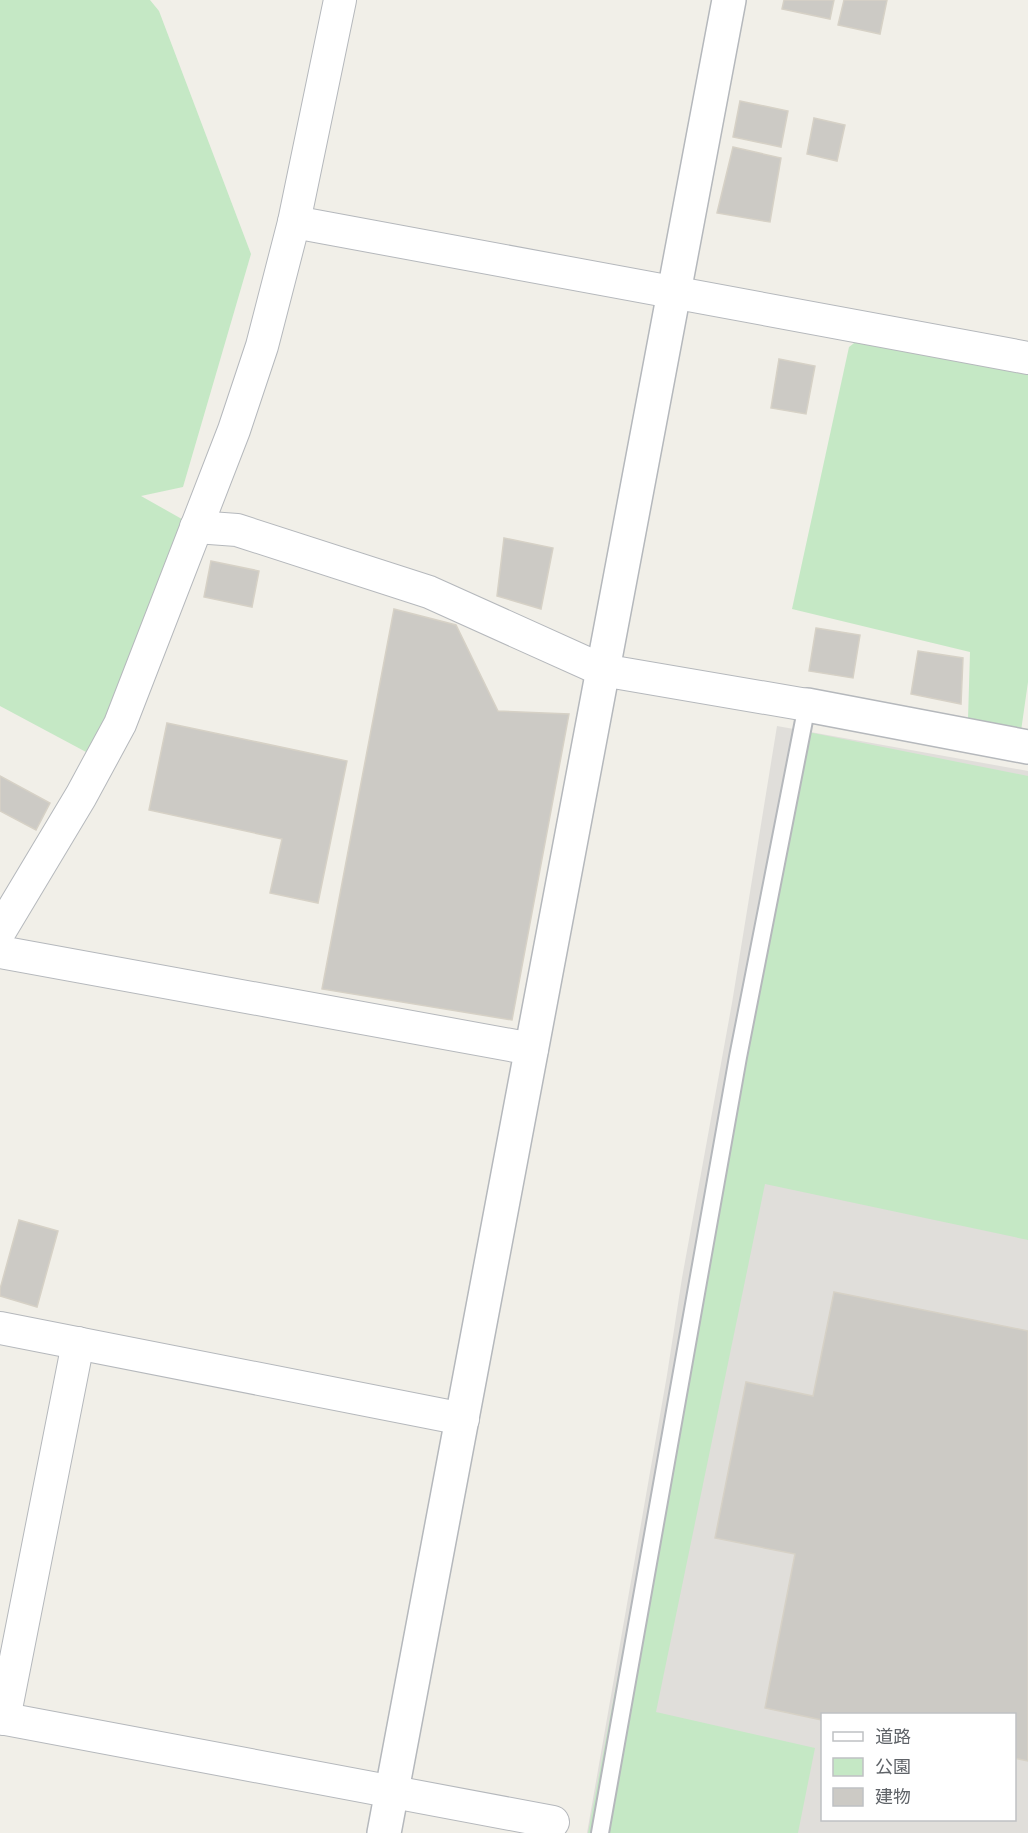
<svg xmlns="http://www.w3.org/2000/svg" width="1028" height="1833" font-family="'DM Sans','Noto Sans JP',sans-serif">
	<rect width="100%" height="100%" fill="#f1efe8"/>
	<path fill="#e0deda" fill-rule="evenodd" d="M777,726L1028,771V1833H587L667,1375L682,1278L732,1003ZM822,1714H1014V1820H822Z"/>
	<g fill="#c5e8c5">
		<polygon points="0,0 150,0 159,11 251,254 183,487 141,496 196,527 101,760 0,706"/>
		<polygon points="872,329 1028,363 1028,682 1021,731 978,728 968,719 970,652 792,609 849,347"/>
		<polygon points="798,730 1028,776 1028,1240 765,1184 656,1712 815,1748 798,1833 588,1833"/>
	</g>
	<g fill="#cccac5" stroke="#d6d1c6" stroke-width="1.5">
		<polygon points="784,0 834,0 830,19 782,9"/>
		<polygon points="844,0 887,0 880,34 838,25"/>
		<polygon points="740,101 788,111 781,147 733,137"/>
		<polygon points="814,118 845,125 837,161 807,154"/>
		<polygon points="733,147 781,158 770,222 717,213"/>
		<polygon points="779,359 815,366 806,414 771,408"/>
		<polygon points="504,538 553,548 541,609 497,596"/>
		<polygon points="211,561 259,571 252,607 204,597"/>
		<polygon points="394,609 456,625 498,711 569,714 512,1020 322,989"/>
		<polygon points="816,628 860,635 853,678 809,671"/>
		<polygon points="918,651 963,658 961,704 911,694"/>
		<polygon points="167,723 347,761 318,903 270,893 282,839 149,810"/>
		<polygon points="0,776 50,803 36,830 0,811"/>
		<polygon points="19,1220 58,1231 37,1307 0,1296 0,1289"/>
		<polygon points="834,1292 1028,1331 1028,1761 1014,1758 1014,1714 822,1714 822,1720 765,1708 795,1554 715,1538 746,1382 813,1396"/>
	</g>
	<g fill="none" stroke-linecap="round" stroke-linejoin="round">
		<defs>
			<polyline id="service" points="600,1833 738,1057 807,705"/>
			<g id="minor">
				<polyline points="294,222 1028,358"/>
				<polyline points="196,527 237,530 429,592 602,670 807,705"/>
				<polyline points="0,931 81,796 120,724 234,430 262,346 294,222 340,0"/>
				<polyline points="0,952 532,1049"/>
				<polyline points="0,1328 463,1419"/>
				<polyline points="0,1718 553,1822"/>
				<polyline points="4,1719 78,1343"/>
			</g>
			<g id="tertiary">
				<polyline points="807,705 1028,747"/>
				<polyline points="384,1833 729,0"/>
			</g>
		</defs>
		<use href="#service" stroke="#b5b8bc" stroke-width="20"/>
		<use href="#minor" stroke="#b5b8bc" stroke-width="34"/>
		<use href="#tertiary" stroke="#b5b8bc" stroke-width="36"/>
		<use href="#service" stroke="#fff" stroke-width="16"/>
		<use href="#minor" stroke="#fff" stroke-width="32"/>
		<use href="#tertiary" stroke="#fff" stroke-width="33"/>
	</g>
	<rect x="821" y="1713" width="195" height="108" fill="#ffffff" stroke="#bfc1c3" stroke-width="1.5"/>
	<rect x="833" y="1732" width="30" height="9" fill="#ffffff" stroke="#bfc1c3" stroke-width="1.5"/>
	<text x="875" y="1743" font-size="18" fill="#5f6368">道路</text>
	<rect x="833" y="1758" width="30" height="18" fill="#c5e8c5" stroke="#bfc1c3" stroke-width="1.5"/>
	<text x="875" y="1773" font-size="18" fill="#5f6368">公園</text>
	<rect x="833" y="1788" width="30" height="18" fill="#cccac5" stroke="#bfc1c3" stroke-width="1.5"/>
	<text x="875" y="1803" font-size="18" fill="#5f6368">建物</text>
</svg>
